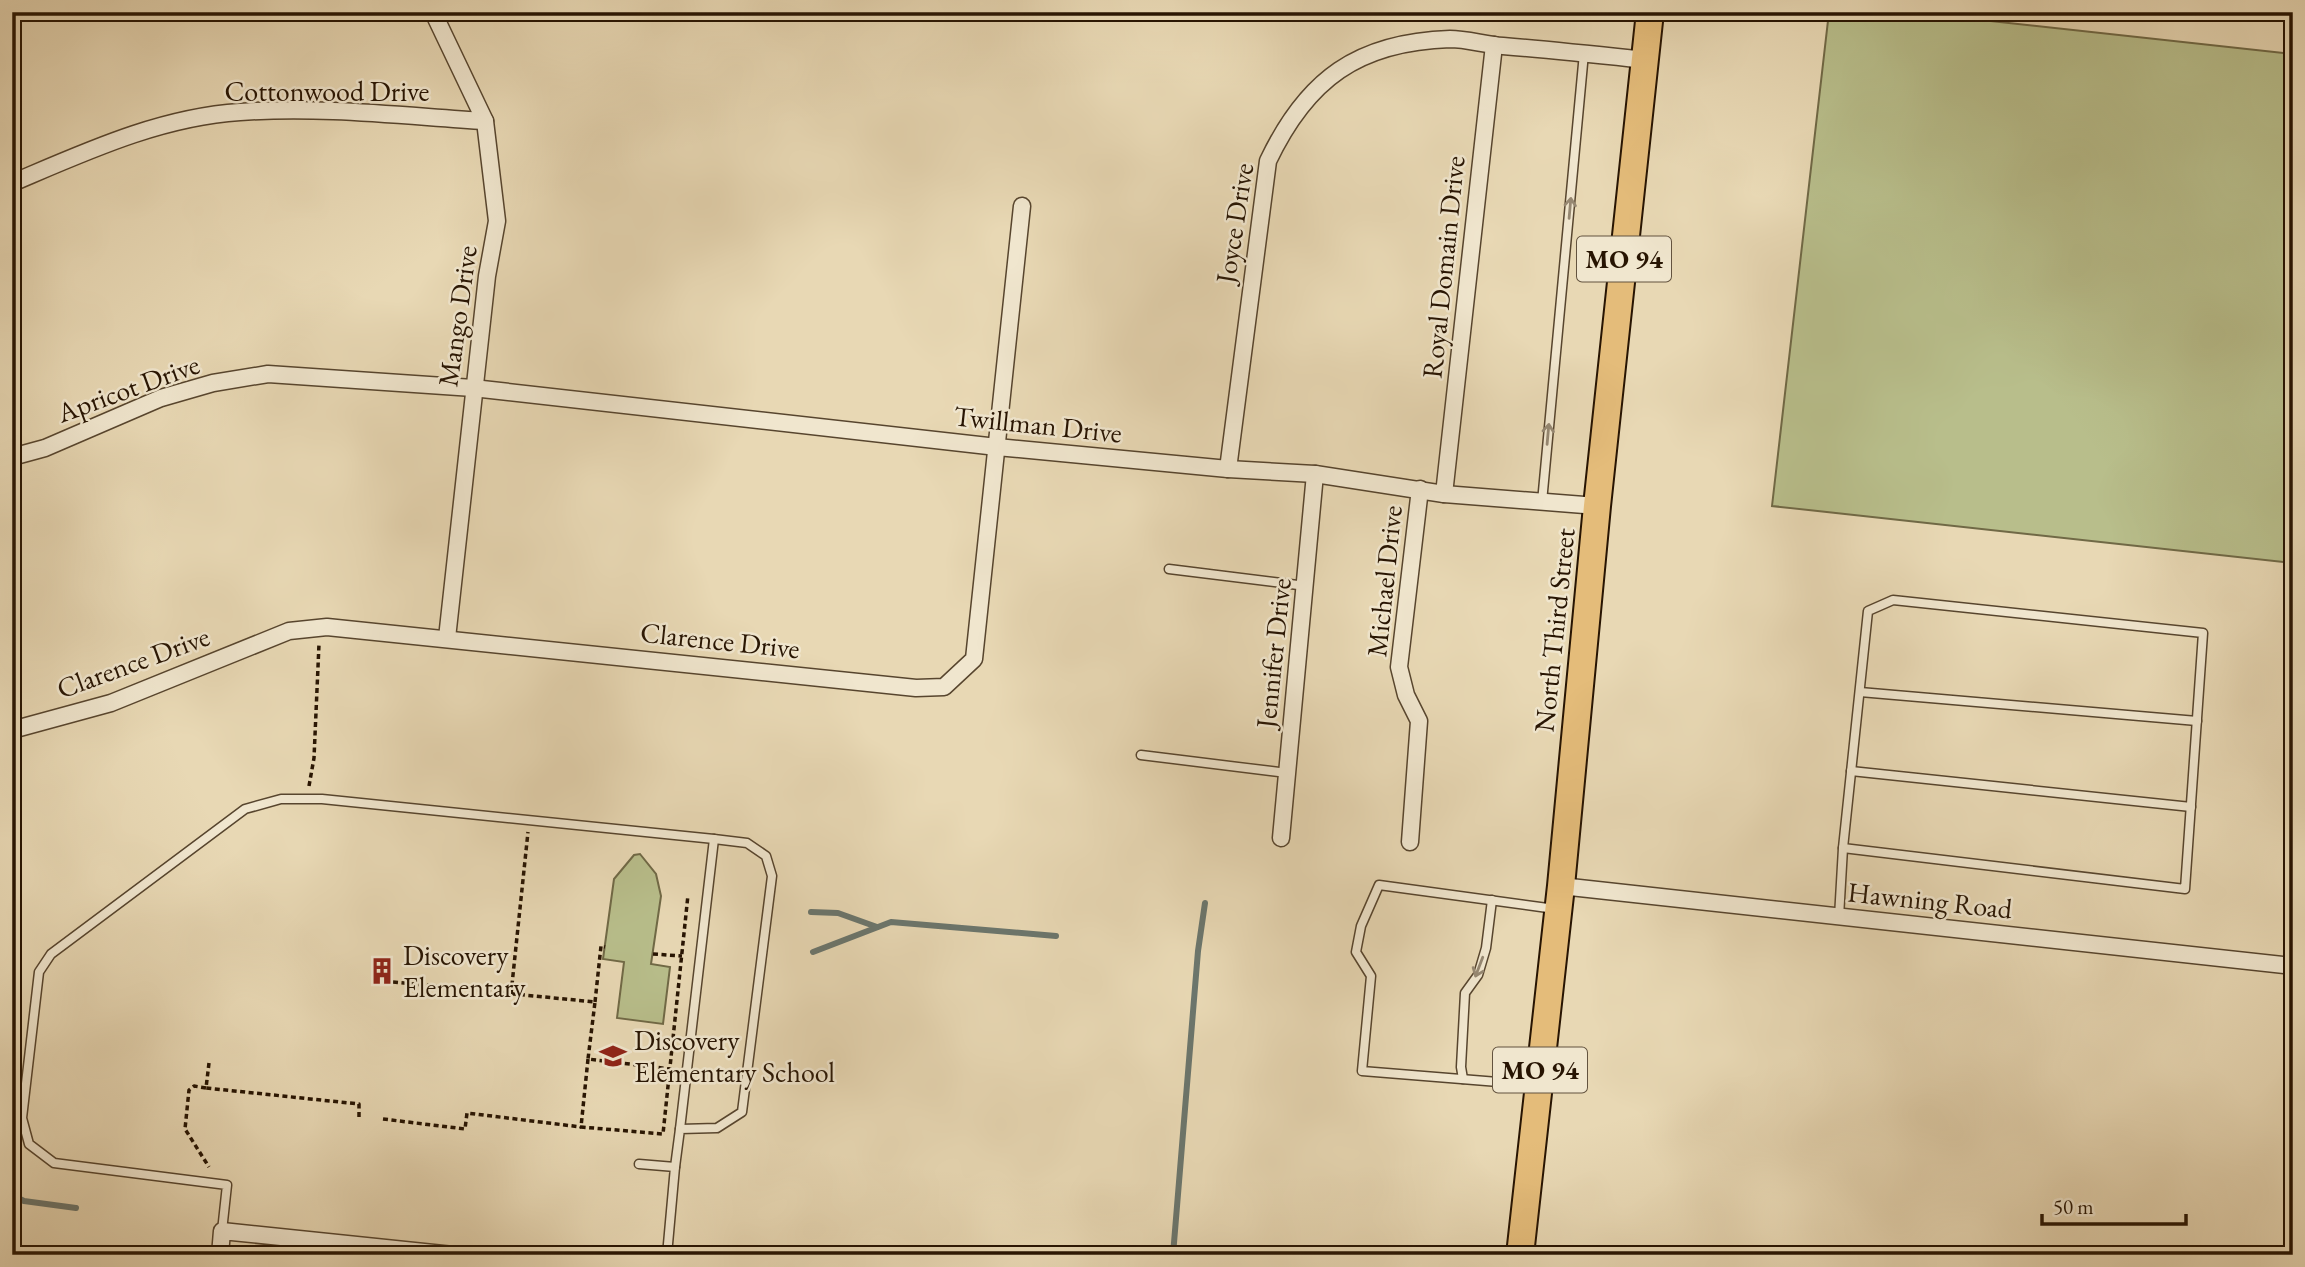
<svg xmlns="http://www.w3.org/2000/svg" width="2305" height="1267" font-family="'EB Garamond',serif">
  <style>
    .green { fill: #b8be8b; stroke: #706946; stroke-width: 2 }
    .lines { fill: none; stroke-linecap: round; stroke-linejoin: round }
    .stream { stroke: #6b766d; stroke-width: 6 }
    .lane-casing { stroke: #57452e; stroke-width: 11 }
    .street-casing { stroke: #57452e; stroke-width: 19 }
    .primary-casing { stroke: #271402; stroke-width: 30 }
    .path { stroke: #271402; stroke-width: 3.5; stroke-dasharray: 5 3.5; stroke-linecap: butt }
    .lane { stroke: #f0e6ce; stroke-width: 8 }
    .street { stroke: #f0e6ce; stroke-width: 16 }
    .primary { stroke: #e4bc7a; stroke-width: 26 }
    .oneway { stroke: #968872 }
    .labels { text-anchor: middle; stroke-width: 5; stroke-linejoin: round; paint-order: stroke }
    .shield { fill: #f0e6ce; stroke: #63533f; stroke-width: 2 }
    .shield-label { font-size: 26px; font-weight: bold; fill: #271402 }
    .street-label { font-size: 28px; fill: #271402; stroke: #f0e6ce }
    .poi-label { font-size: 28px; fill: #271402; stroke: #f0e6ce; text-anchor: start }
  </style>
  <rect width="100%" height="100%" fill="#e8d8b4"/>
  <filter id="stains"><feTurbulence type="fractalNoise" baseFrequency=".00286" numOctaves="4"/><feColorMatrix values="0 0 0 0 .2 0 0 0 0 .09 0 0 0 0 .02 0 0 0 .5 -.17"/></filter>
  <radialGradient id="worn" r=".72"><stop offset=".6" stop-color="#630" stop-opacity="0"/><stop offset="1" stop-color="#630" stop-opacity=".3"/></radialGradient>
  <!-- green -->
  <g class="green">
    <polygon points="1829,12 1908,12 2293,54 2293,563 1772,506"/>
    <polygon points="640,854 656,874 661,896 651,964 670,967 663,1024 617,1018 624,962 603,959 614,879 634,855"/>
  </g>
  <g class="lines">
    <!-- stream -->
    <g class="stream">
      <polyline points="811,912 838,913 877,927"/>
      <polyline points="813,952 891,922 1056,936"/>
      <polyline points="12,1195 24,1201 76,1208"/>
      <polyline points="1173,1255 1198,951 1205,903"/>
    </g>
    <defs>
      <g id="lane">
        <polyline points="1542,502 1584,53"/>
        <polyline points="1169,569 1306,586"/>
        <polygon points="1893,600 2203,633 2185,889 1843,848 1868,611"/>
        <polyline points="1860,692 2197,721"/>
        <polyline points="1141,755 1287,773"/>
        <polyline points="1851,771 2191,807"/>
        <polyline points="1839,917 1843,848"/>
        <polyline points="1463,1079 1461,1067 1465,993 1478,975 1486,948 1492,900"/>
        <polyline points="1536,1085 1362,1071 1371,976 1356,952 1361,926 1379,885 1555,909"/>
        <polyline points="680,1129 714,839"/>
        <polyline points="639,1164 675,1167 667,1255"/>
        <polyline points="222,1231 227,1185 54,1163 29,1144 22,1118 39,972 51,954 245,809 281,799 322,799 714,839 747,843 766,856 772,876 742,1112 717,1128 680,1129 675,1167"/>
      </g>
      <g id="street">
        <polyline points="433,12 485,121 497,221 487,276 447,638"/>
        <path d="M12,183C85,152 160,117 240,112C321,106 404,116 485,121"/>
        <polyline points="12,457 45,448 161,398 213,383 268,374 473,388 997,447 1228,469 1315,474 1444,494 1597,506"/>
        <path d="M1228,469L1268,161C1307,79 1358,42 1450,39C1467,39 1486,45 1503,46C1551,50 1598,55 1646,60"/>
        <polyline points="1444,494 1494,45"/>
        <polyline points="12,730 111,703 289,631 327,627 916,688 944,687 974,659 1022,206"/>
        <polyline points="1281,838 1315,474"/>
        <polyline points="1410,842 1419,721 1406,695 1399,667 1420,489"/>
        <polyline points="1561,886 2293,966"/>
        <polyline points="220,1255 222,1231 453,1255"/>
      </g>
      <polyline id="primary" points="1520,1255 1561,886 1597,506 1650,12"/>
    </defs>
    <!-- lane casing -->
    <use href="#lane" class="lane-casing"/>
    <!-- street casing -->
    <use href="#street" class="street-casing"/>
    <!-- primary casing -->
    <use href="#primary" class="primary-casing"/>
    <!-- path -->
    <g class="path">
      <polyline points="309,786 314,758 319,644"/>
      <polyline points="653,954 682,956"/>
      <polyline points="393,982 595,1002 588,1059 670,1069"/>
      <polyline points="511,994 528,832"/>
      <polyline points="595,1002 601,946 605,947"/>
      <polyline points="588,1059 581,1127 663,1134 688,895"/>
      <polyline points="209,1063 206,1088 359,1104 359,1117"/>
      <polyline points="206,1088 194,1086 189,1090 185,1129 209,1167"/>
      <polyline points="383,1119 465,1129 467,1113 581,1127"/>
    </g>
    <!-- lane -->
    <use href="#lane" class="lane"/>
    <!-- street -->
    <use href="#street" class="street"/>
    <!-- primary -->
    <use href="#primary" class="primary"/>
  </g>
  <!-- one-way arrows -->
  <defs><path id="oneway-shaft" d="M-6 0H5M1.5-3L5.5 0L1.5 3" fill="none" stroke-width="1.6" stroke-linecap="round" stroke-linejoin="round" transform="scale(1.75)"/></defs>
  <g class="oneway">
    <use href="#oneway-shaft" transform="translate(1570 208) rotate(-85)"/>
    <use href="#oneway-shaft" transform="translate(1548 434) rotate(-85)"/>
    <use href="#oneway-shaft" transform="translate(1479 967) rotate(111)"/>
  </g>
  <!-- icons -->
  <defs>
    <symbol id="building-bare" viewBox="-9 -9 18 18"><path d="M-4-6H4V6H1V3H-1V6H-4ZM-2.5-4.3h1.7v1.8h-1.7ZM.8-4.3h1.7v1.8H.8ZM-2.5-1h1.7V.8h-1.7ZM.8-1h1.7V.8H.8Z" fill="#8f2418" stroke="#f0e6ce" stroke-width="2.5" paint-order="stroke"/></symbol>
    <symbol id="school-bare" viewBox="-9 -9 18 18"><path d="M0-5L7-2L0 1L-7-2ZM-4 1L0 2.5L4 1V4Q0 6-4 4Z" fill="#8f2418" stroke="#f0e6ce" stroke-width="2.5" paint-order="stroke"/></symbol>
  </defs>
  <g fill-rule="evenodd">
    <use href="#building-bare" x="363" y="952" width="38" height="38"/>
    <use href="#school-bare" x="594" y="1037" width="38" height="38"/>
  </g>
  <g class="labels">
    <!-- shield labels -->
    <g class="shield">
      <rect x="1577" y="236.5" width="94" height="45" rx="5"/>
      <rect x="1493" y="1047.5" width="94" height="45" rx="5"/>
    </g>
    <g class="shield-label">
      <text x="1624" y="268">MO 94</text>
      <text x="1540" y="1079">MO 94</text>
    </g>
    <!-- street labels -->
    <g class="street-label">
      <text x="327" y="101">Cottonwood Drive</text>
      <text transform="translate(1234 223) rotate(-81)" y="10">Joyce Drive</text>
      <text transform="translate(1443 267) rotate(-84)" y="10">Royal Domain Drive</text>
      <text transform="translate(457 316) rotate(-82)" y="10">Mango Drive</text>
      <text transform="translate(128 388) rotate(-20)" y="10">Apricot Drive</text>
      <text transform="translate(1038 424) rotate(6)" y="10">Twillman Drive</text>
      <text transform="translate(1384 581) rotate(-84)" y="10">Michael Drive</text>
      <text transform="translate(1554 630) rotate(-84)" y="10">North Third Street</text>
      <text transform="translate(720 640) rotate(6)" y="10">Clarence Drive</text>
      <text transform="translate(1273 653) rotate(-84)" y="10">Jennifer Drive</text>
      <text transform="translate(133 662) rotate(-20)" y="10">Clarence Drive</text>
      <text transform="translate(1930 900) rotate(6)" y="10">Hawning Road</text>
    </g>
    <!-- poi labels -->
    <g class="poi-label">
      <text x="403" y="965">Discovery<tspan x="403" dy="32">Elementary</tspan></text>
      <text x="634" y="1050">Discovery<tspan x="634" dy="32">Elementary School</tspan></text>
    </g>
  </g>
  <!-- margin -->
  <rect width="2305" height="1267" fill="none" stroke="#e8d8b4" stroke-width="42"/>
  <rect x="14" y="14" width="2277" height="1239" fill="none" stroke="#271402" stroke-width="3.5"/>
  <rect x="21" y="21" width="2263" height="1225" fill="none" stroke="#271402" stroke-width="2"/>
  <!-- scale -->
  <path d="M2042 1214v10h144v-10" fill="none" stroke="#271402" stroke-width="3.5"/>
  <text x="2053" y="1214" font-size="21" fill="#271402" stroke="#f0e6ce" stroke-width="5" paint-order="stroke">50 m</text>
  <rect width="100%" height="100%" filter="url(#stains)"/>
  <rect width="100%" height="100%" fill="url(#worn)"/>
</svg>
